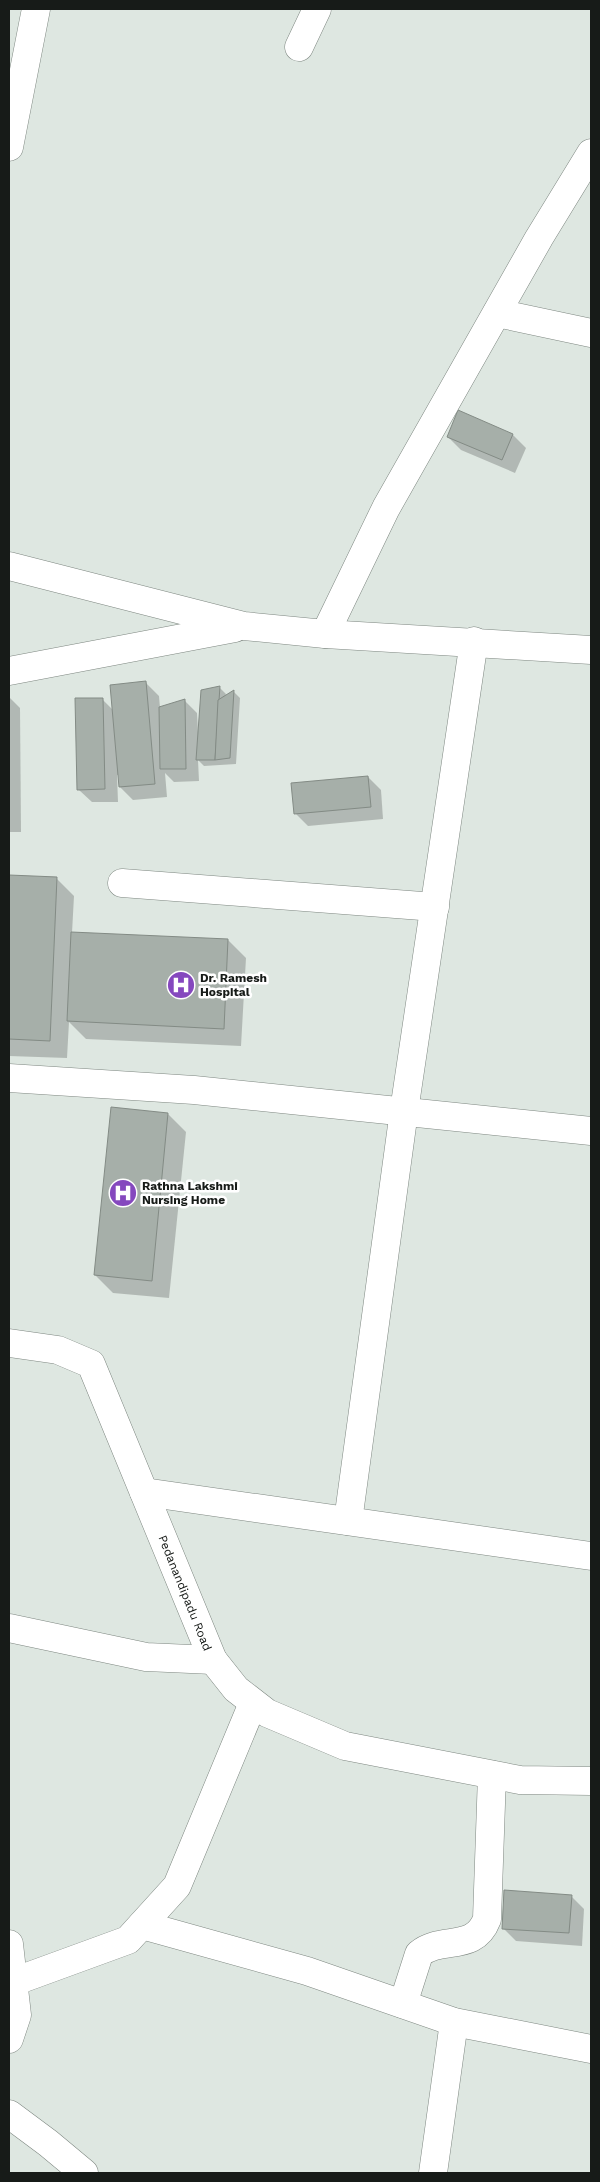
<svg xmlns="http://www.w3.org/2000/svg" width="600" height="2182" font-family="'Work Sans',sans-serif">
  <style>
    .shadow { fill: #0003 }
    .building { fill: #a6afa9; stroke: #838b85 }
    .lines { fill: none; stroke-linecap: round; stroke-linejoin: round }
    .minor-casing { stroke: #7e8781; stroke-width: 29 }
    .tertiary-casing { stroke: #7e8781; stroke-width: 29 }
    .secondary-casing { stroke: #7e8781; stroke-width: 29 }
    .minor { stroke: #fff; stroke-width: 28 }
    .tertiary { stroke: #fff; stroke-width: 28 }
    .secondary { stroke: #fff; stroke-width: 28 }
    .labels { text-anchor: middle; stroke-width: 5; stroke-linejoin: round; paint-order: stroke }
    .poi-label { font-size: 12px; font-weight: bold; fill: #171b18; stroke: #fff; text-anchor: start }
    .street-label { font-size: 12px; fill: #171b18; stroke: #fff }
  </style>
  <rect width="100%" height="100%" fill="#dee7e1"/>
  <!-- shadow -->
  <g class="shadow">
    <polygon points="459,412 513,435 526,448 515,473 461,450 448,437"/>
    <polygon points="146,683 159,696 160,708 184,700 197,713 198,732 199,732 219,687 226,694 225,697 234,692 240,698 236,764 204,766 198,760 199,781 174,782 165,773 167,797 133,800 120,787 119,775 117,775 118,802 92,802 79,790 102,699 113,710"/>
    <polygon points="9,697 20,708 21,832 9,832"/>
    <polygon points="368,777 381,790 383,819 308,826 295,813"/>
    <polygon points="9,877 56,878 74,896 72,933 228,940 246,958 241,1046 86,1039 69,1022 67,1058 9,1056"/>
    <polygon points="168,1114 186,1132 169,1298 113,1293 95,1275"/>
    <polygon points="571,1896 584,1909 582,1946 516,1941 503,1928"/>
  </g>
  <!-- building -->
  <g class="building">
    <polygon points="458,410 513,434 502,460 447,437"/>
    <polygon points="146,681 155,784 119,787 110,685"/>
    <polygon points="220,686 215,760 196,760 201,690"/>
    <polygon points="234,690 230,758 215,760 218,700"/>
    <polygon points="75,698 103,698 105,789 77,790"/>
    <polygon points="185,699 186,769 160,769 159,707"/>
    <polygon points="368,776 371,807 294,814 291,783"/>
    <polygon points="9,875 57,877 50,1041 9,1039"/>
    <polygon points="71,932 228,939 224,1029 67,1021"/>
    <polygon points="111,1107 168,1113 152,1281 94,1275"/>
    <polygon points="504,1890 572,1895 569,1933 502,1929"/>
  </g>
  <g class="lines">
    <defs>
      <g id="minor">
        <polyline points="299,47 317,9"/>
        <polyline points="9,147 36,9"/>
        <polyline points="497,313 591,333"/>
        <polyline points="325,634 386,508 539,238 591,153"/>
        <polyline points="122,883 435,907"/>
        <polyline points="9,1078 194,1090 591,1131"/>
        <polyline points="144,1492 591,1556"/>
        <polyline points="348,1521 404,1111 474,641"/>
        <polyline points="9,1628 146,1657 213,1660"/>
        <polyline points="142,1925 307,1971 454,2022 591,2049"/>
        <polyline points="9,1944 17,2015 9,2039"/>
        <polyline points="13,1982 128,1940 177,1886 253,1703"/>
        <path d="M403,2004L419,1954C442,1935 474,1953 487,1919L492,1775"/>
        <polyline points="433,2173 454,2022"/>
      </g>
      <polyline id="tertiary" points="9,1343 58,1350 91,1364 213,1660 236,1689 267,1713 345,1746 520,1780 591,1781"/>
      <g id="secondary">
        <polyline points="9,566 244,626 325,634 591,650"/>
        <polyline points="9,671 235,628"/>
        <polyline points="9,2114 48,2143 84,2173"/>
      </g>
    </defs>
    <!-- minor casing -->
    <use href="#minor" class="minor-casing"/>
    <!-- tertiary casing -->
    <use href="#tertiary" class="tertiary-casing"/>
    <!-- secondary casing -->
    <use href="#secondary" class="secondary-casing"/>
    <!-- minor -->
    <use href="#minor" class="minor"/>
    <!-- tertiary -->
    <use href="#tertiary" class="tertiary"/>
    <!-- secondary -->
    <use href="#secondary" class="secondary"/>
  </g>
  <!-- icons -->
  <defs>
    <symbol id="hospital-disc" viewBox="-11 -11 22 22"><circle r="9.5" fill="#8548be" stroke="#fff"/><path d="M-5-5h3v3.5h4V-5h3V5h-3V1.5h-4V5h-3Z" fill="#fff"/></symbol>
  </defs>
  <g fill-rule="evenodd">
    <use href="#hospital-disc" x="165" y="969" width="32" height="32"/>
    <use href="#hospital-disc" x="107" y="1177" width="32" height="32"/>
  </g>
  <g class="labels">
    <!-- poi labels -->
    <g class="poi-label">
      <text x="200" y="982">Dr. Ramesh<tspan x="200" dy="14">Hospital</tspan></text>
      <text x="142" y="1190">Rathna Lakshmi<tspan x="142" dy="14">Nursing Home</tspan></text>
    </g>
    <!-- street labels -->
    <g class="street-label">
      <text transform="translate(185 1593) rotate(68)" y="4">Pedanandipadu Road</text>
    </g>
  </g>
  <!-- border -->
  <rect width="600" height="2182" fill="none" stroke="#171b18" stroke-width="20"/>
</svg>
